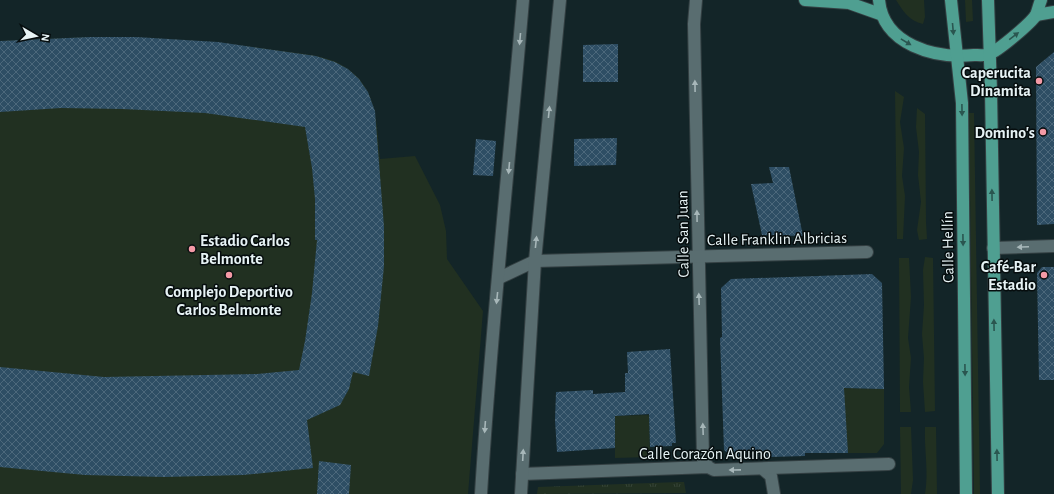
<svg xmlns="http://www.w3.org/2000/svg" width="1054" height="494" font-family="'Alegreya Sans',sans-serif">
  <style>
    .green { fill: #213021 }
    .park { fill: url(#park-tufts) }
    .building { fill: url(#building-cross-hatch) }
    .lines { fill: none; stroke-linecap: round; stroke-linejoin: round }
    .minor-casing { stroke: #344043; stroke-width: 14 }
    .major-casing { stroke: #344043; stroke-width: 14 }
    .minor { stroke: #596d70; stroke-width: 12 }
    .major { stroke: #4f9f91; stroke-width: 12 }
    .oneway { fill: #2a5650 }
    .oneway2 { fill: #a7b7b9 }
    .poi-dot { fill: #f49aa6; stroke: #060d0e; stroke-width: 1.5 }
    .labels { text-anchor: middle; stroke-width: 3; stroke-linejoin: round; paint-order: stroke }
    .poi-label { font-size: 16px; font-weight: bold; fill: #e7f3f5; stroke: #060d0e; text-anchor: end }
    .street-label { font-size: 16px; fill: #e7f3f5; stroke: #060d0e }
  </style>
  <defs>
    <pattern id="park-tufts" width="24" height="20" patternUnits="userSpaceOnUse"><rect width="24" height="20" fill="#213021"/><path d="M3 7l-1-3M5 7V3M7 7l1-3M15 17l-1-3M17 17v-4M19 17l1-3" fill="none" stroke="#364437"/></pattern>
    <pattern id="building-cross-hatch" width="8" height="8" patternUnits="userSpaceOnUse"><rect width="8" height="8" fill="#2e4e64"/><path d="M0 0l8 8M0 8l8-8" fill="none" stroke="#4c687b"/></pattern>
  </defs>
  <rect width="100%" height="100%" fill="#132528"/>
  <!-- green -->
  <g class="green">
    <path d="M896,0H924L925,17L923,24C909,21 903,11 896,0Z"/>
    <polygon points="965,0 972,0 973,21 966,22"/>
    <path d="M90,37C152,37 213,41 274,50C294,53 316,54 334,61C343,65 352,71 359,79C378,100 377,132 380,159L415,156L440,205L446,231L447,259L483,311L468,494H0V41Z"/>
    <polygon points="895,91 904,97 900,122 904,148 902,176 905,196 903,239 897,239"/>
    <polygon points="917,108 925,114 926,222 927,239 919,240 917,230 921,202 918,175 919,152 916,127"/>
    <polygon points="969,113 974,113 980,494 974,494"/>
    <polygon points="925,257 933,258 935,411 925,412 923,382 924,358 922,334 924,305 923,270"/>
    <polygon points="899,258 909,258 911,297 908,338 911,358 909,387 911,412 900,412"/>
    <polygon points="841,388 884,389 884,444 877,453 848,453 845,417"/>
    <polygon points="649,415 650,457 615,458 615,416"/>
    <polygon points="900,427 911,427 913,480 911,494 901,494"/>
    <path d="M925,427H936L937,494H925C929,472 924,450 925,427Z"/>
  </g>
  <!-- park -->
  <polygon class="park" points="680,482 684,482 686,493 537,494 538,487"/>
  <!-- building -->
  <g class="building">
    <polygon points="90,37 136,37 218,42 316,56 335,62 348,69 359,79 368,92 375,111 384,227 384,266 378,326 369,376 353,372 349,389 340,405 307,420 313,468 243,475 164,477 85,475 0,467 0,367 104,377 257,374 299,370 305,341 312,293 317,240 315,240 315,199 312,168 305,127 205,113 122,109 61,108 0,112 0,41"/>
    <polygon points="618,44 618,82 583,82 583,45"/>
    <polygon points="1054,52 1054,224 1037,225 1036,67"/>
    <polygon points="617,138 616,165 574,166 574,139"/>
    <polygon points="476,139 496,141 493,176 473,175"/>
    <polygon points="769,167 789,167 803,236 762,235 751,184 773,183"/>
    <polygon points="1042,267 1054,267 1054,380 1039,380 1037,273"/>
    <polygon points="872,274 882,283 884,389 844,388 848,453 805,453 805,456 733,458 724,450 720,338 722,337 721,288 731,279"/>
    <polygon points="670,349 676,443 672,443 672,446 650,447 649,414 615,416 615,448 557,452 555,420 556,392 593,390 593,394 625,392 625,373 628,373 627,352"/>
    <polygon points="319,461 351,465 349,494 317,494"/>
  </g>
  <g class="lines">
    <defs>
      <g id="minor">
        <polyline points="696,0 694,24 703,459 708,467"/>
        <polyline points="993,248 1054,246"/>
        <polyline points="499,278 535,261 867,252"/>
        <polyline points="764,470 771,476 774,494"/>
        <polyline points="522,474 708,467 714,470 889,464"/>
        <path d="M481,494C491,329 509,165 523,0"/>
        <polyline points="521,494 535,261 560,0"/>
      </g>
      <g id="major">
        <polyline points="805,0 849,3 880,14"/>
        <path d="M879,0C883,45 935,59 974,55C978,55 985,56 989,54C998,51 1031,23 1036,15C1038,10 1039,5 1041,0"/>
        <polyline points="951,0 962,103 966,494"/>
        <polyline points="988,0 991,91 998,494"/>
        <polyline points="1036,15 1054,12"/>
      </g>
    </defs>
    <!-- minor casing -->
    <use href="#minor" class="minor-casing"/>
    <!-- major casing -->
    <use href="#major" class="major-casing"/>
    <!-- minor -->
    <use href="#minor" class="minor"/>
    <!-- major -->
    <use href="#major" class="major"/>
  </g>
  <!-- one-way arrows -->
  <defs><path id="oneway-solid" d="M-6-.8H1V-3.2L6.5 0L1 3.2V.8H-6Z"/></defs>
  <g class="oneway">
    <use href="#oneway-solid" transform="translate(953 29) rotate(85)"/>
    <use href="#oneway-solid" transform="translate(1014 36) rotate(-37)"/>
    <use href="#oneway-solid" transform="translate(906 42) rotate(31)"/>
    <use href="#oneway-solid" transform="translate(962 110) rotate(89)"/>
    <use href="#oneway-solid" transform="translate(992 195) rotate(-91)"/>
    <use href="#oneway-solid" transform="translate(963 240) rotate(89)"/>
    <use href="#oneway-solid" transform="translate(994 325) rotate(-91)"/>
    <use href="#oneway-solid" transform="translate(965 370) rotate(89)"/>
    <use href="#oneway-solid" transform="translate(997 455) rotate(-91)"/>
  </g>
  <g class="oneway2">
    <use href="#oneway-solid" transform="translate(520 39) rotate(95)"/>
    <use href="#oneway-solid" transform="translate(695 86) rotate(-91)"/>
    <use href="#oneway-solid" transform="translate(549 112) rotate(-84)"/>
    <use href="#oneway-solid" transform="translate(509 168) rotate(95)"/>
    <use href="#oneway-solid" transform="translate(697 216) rotate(-91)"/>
    <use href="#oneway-solid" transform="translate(536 242) rotate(-84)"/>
    <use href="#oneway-solid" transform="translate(1023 247) rotate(178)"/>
    <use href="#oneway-solid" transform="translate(497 298) rotate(96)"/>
    <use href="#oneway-solid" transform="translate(699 299) rotate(-92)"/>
    <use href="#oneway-solid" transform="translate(485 427) rotate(94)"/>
    <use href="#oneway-solid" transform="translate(703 429) rotate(-92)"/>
    <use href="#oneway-solid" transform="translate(523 455) rotate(-87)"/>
    <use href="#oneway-solid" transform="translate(735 470) rotate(179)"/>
  </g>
  <!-- markers -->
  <g class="poi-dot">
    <circle cx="1039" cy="81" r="4"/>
    <circle cx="1043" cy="132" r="4"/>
    <circle cx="192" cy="249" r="4"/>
    <circle cx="229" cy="275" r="4"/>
    <circle cx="1044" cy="275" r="4"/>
  </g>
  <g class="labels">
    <!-- poi labels -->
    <g class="poi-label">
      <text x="1031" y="78">Caperucita<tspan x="1031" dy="18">Dinamita</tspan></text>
      <text x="1035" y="138">Domino's</text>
      <text x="200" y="246" text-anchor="start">Estadio Carlos<tspan x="200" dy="18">Belmonte</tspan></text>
      <text x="1036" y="272">Café-Bar<tspan x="1036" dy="18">Estadio</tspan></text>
      <text x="229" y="297" text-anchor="middle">Complejo Deportivo<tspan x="229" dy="18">Carlos Belmonte</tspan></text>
    </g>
    <!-- street labels -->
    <g class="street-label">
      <text transform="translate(682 234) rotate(-91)" y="6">Calle San Juan</text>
      <text transform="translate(777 238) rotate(-1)" y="6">Calle Franklin Albricias</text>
      <text transform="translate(947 247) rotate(-91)" y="6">Calle Hellín</text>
      <text x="705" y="459">Calle Corazón Aquino</text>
    </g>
  </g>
  <!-- north arrow -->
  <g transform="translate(36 36) rotate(99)" stroke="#060d0e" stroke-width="3" paint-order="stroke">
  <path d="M0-3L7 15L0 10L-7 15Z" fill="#e7f3f5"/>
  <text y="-6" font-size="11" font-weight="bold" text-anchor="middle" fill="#e7f3f5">N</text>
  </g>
</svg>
